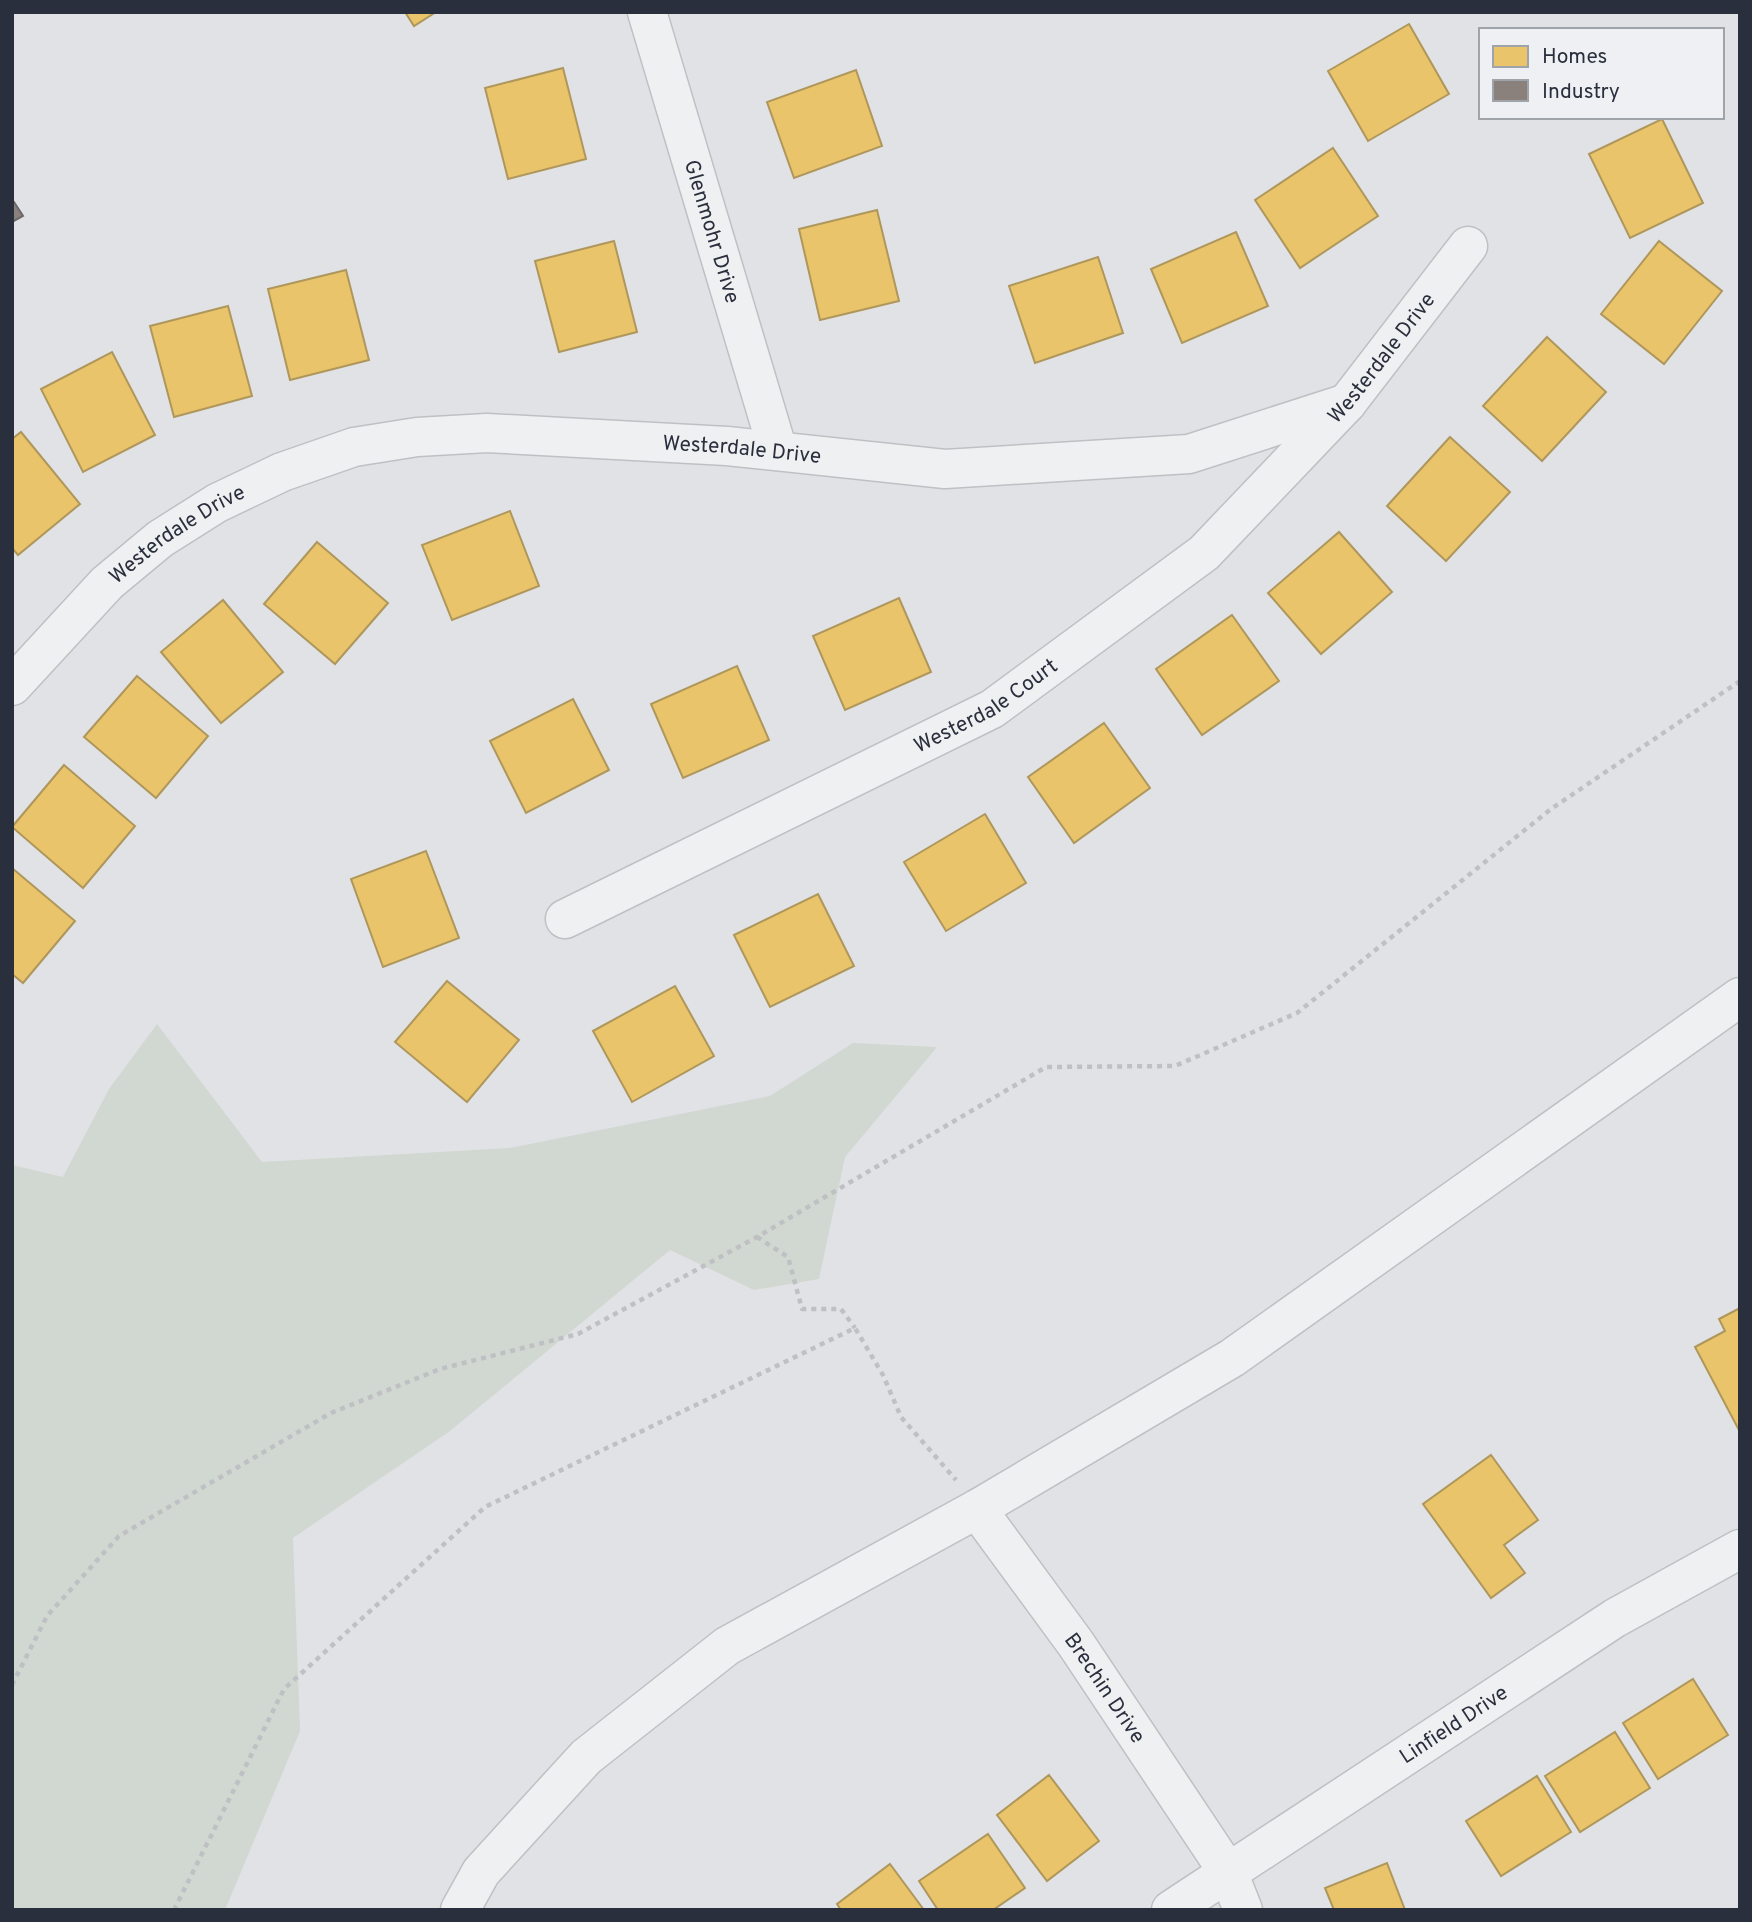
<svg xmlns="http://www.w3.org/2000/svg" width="1752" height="1922" font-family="Overpass,sans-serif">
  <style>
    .green { fill: #d0d8d1 }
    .homes { fill: #e9c46a; stroke: #af975c; stroke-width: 2 }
    .industry { fill: #8a817c; stroke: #6d6869; stroke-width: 2 }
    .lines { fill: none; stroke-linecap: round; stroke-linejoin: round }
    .minor-casing { stroke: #bfc0c3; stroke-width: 41 }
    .path { stroke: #bfc0c4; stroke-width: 4.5; stroke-dasharray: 5 5; stroke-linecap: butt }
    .minor { stroke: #eff0f2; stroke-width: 38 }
    .labels { text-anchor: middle; stroke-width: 7; stroke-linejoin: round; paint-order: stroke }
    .street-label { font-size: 21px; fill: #292f3c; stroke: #eef0f4 }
  </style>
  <rect width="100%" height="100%" fill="#e1e2e5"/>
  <!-- green -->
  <polygon class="green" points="157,1024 262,1162 510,1148 770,1096 853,1043 937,1047 845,1157 819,1279 754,1290 670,1250 450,1431 293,1538 300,1731 225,1910 12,1910 12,1165 63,1177 109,1089"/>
  <!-- homes -->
  <g class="homes">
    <polygon points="405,12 436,12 414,26"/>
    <polygon points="1409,24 1449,94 1368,141 1328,71"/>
    <polygon points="563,68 586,159 508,179 485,88"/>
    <polygon points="856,70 882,146 794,178 767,102"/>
    <polygon points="1662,119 1703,203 1630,238 1589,154"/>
    <polygon points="1333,148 1378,216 1300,268 1255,200"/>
    <polygon points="877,210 899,301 820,320 799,229"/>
    <polygon points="1236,232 1268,306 1182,343 1151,269"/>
    <polygon points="614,241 637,332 559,352 535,261"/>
    <polygon points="1659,241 1722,291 1664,364 1601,314"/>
    <polygon points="1098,257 1123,333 1035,363 1009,286"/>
    <polygon points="346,270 369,360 290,380 268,289"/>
    <polygon points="228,306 252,396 174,417 150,326"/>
    <polygon points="1547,337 1606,392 1542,461 1483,406"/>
    <polygon points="112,352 155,435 83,472 41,389"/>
    <polygon points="21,432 80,504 18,555 12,548 12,439"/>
    <polygon points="1450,437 1510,492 1446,561 1387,506"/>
    <polygon points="510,511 539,586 452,620 422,545"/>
    <polygon points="1339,532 1392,592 1321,654 1268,593"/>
    <polygon points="317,542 388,603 335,664 264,604"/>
    <polygon points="899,598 931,672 845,710 813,636"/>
    <polygon points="223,600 283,672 221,723 161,652"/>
    <polygon points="1232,615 1279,681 1202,735 1156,669"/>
    <polygon points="737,666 769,740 683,778 651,704"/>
    <polygon points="137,676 208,736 156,798 84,737"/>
    <polygon points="573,699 609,770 526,813 490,741"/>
    <polygon points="1104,723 1150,788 1074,843 1028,777"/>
    <polygon points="64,765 135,826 83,888 12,827"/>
    <polygon points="985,814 1026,883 946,931 904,862"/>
    <polygon points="426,851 459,938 383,967 351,879"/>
    <polygon points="12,868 75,921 23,983 12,974"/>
    <polygon points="818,894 854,966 770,1007 734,935"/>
    <polygon points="447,981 519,1040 467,1102 395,1042"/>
    <polygon points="675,986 714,1056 632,1102 593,1031"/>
    <polygon points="1740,1308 1740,1432 1695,1347 1725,1331 1719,1319"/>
    <polygon points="1491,1455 1538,1520 1504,1545 1525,1573 1491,1598 1423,1504"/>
    <polygon points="1693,1679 1728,1735 1658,1779 1623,1723"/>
    <polygon points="1615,1732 1650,1788 1580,1832 1545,1776"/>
    <polygon points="1049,1775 1099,1841 1047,1881 997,1815"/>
    <polygon points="1537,1776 1571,1832 1501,1876 1466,1821"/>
    <polygon points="988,1834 1025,1888 993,1910 938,1910 919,1881"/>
    <polygon points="1387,1863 1405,1910 1334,1910 1325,1888"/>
    <polygon points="890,1864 924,1910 841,1910 837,1904"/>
  </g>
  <!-- industry -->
  <polygon class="industry" points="14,202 23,216 12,222 12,203"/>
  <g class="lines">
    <defs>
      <g id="minor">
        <path id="s1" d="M647,12L778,451"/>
        <path id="s2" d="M12,686L107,583L160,539L217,503L282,472L354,447L417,437L487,433L727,446L945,469L1189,454L1347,403"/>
        <path id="s3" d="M565,919L992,709L1204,553L1347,403L1468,246"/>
        <path id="s4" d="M977,1509L1076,1644L1228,1872L1243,1910"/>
        <polyline points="460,1910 481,1872 586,1757 727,1646 977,1509 1232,1358 1740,997"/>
        <path id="s5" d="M1171,1910L1615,1618L1740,1549"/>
      </g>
    </defs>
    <!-- minor casing -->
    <use href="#minor" class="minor-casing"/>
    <!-- path -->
    <g class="path">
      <polyline points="757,1237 788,1257 802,1309 841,1309 855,1328"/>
      <polyline points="12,1685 47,1616 119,1536 331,1413 440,1369 578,1334 757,1237 1046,1067 1175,1066 1297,1013 1551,809 1740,681"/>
      <polyline points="174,1910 284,1689 485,1507 855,1328 883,1375 901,1417 956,1480"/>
    </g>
    <!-- minor -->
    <use href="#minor" class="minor"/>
  </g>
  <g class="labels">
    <!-- street labels -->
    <g class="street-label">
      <text dy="7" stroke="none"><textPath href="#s1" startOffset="229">Glenmohr Drive</textPath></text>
      <text dy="7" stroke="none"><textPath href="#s3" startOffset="1003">Westerdale Drive</textPath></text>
      <text dy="7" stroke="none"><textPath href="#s2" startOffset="814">Westerdale Drive</textPath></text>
      <text dy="7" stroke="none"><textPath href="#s2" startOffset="226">Westerdale Drive</textPath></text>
      <text dy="7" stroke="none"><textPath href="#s3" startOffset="472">Westerdale Court</textPath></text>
      <text dy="7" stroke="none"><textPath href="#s4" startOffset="220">Brechin Drive</textPath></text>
      <text dy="7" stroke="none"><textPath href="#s5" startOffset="338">Linfield Drive</textPath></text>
    </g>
  </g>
  <!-- border -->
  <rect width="1752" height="1922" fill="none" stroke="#292f3c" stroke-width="28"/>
  <!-- legend -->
  <rect x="1479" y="28" width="245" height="91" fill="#eef0f4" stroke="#9fa3aa" stroke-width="2"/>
  <rect x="1493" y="46" width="35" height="21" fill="#e9c46a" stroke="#9fa3aa" stroke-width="2"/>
  <text x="1542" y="63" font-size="21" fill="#292f3c">Homes</text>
  <rect x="1493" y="80" width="35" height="21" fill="#8a817c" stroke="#9fa3aa" stroke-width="2"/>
  <text x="1542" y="98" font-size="21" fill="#292f3c">Industry</text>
</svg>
